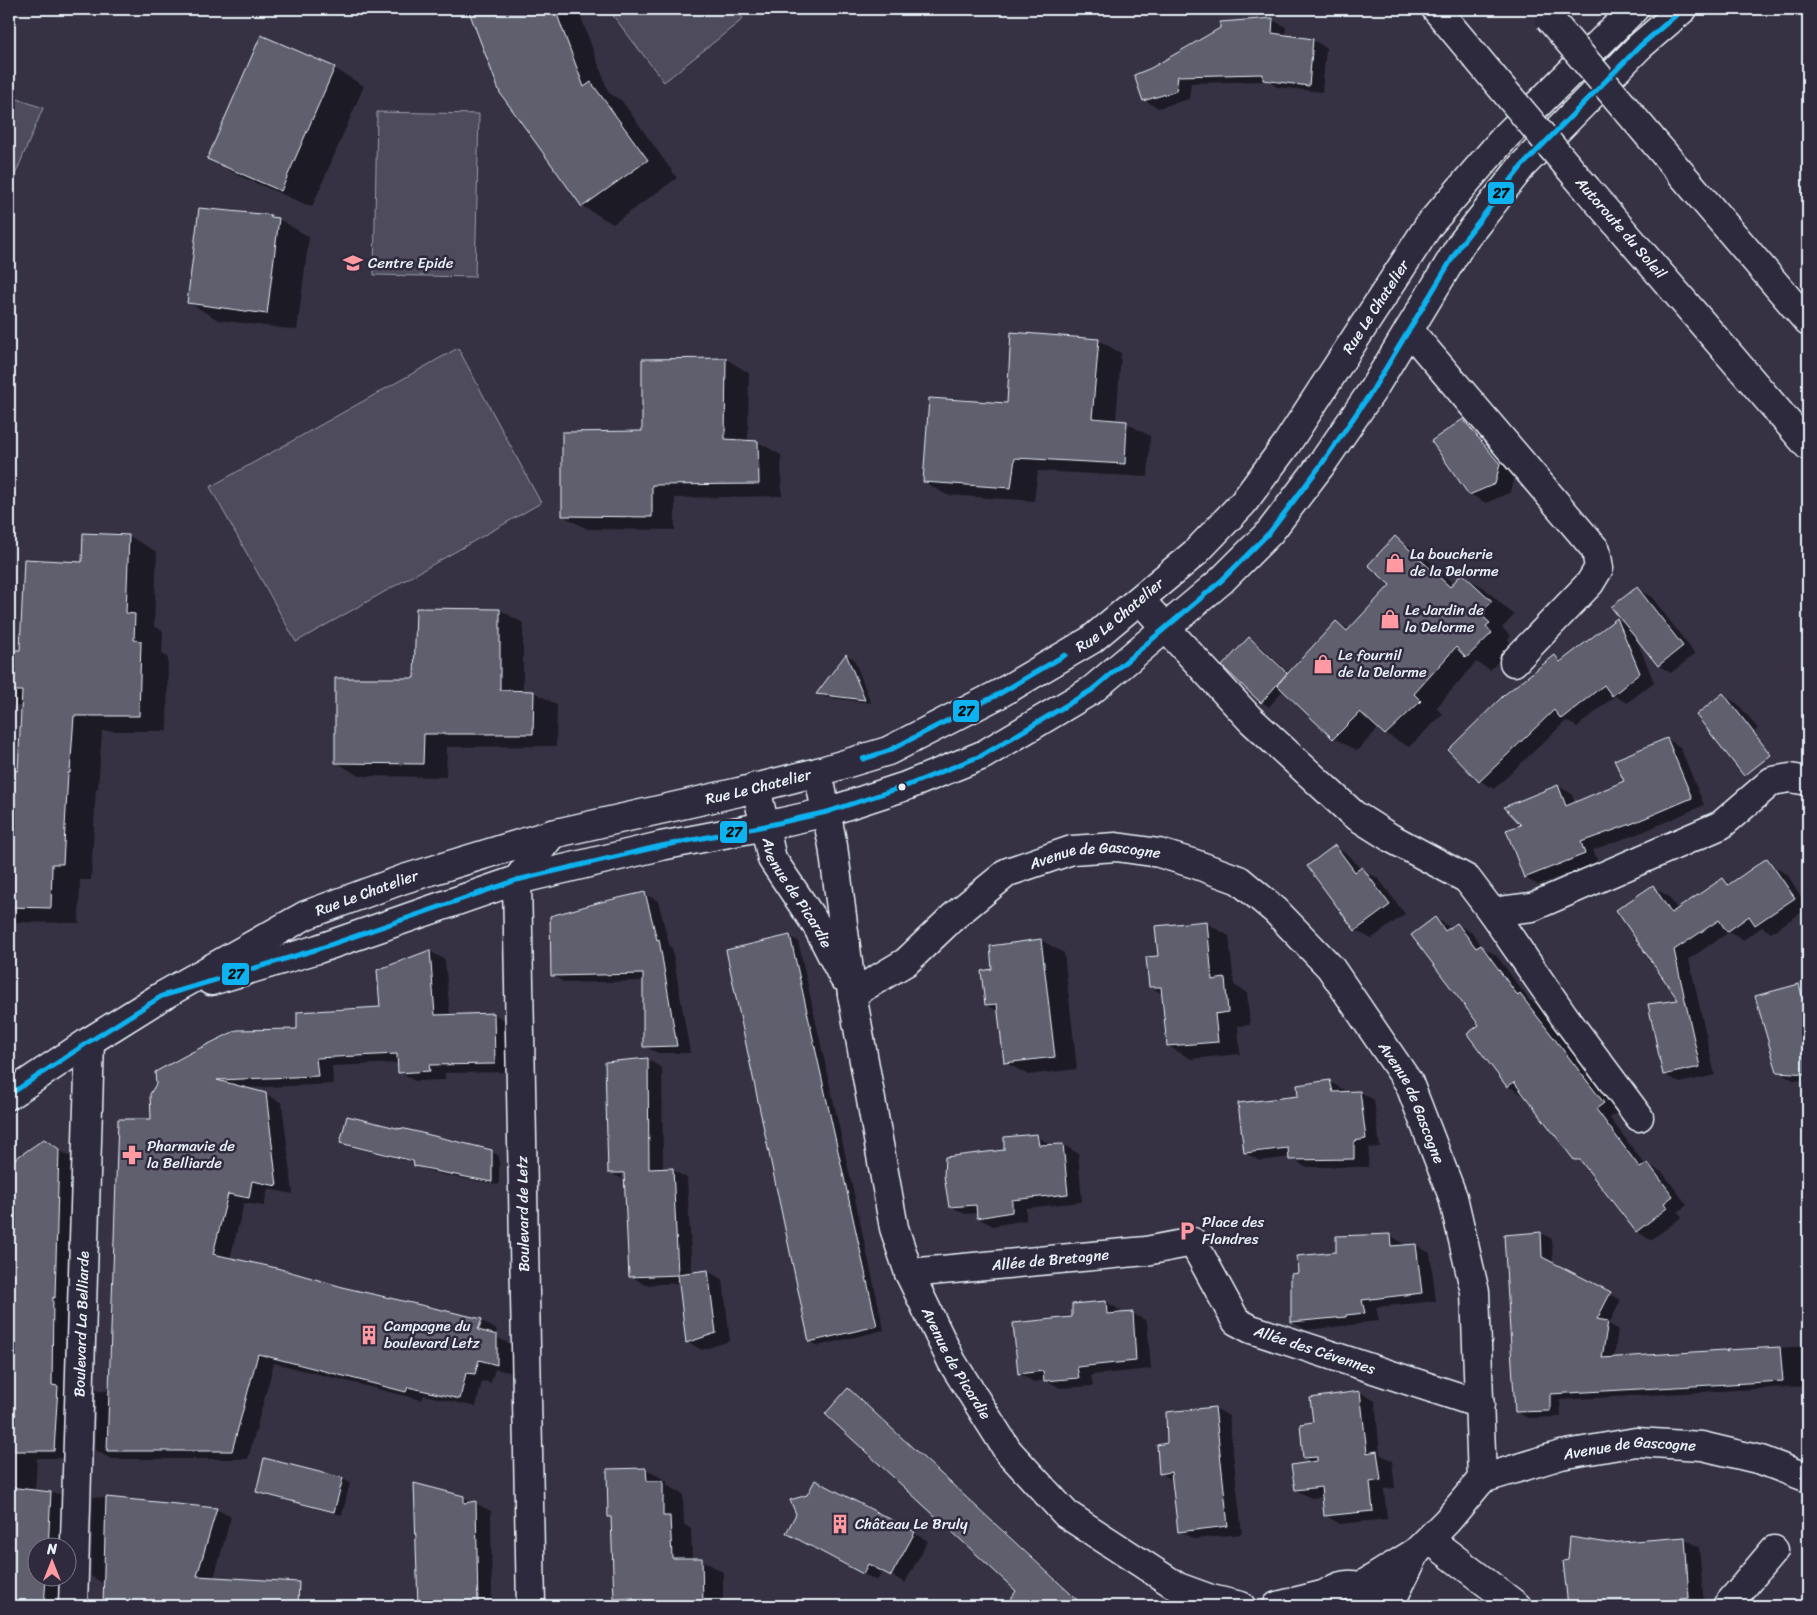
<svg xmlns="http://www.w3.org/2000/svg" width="1817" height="1615" font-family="Sriracha,sans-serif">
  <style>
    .green { fill: #4d4b5c; stroke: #9a9eaa }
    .shadow { fill: #0007; fill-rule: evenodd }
    .building { fill: #605e6e; stroke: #e8f1f8 }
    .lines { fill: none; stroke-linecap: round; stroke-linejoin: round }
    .minor-casing { stroke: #e8f1f8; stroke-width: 31 }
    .secondary-casing { stroke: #e8f1f8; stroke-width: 31 }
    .motorway-casing { stroke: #e8f1f8; stroke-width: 31 }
    .minor { stroke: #2f2a3d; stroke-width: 28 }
    .secondary { stroke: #2f2a3d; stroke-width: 28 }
    .motorway { stroke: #2f2a3d; stroke-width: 28 }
    .motorway-bridge-casing { stroke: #e8f1f8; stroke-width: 31; stroke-linecap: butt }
    .motorway-bridge { stroke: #2f2a3d; stroke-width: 28 }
    .bus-1-casing { stroke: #2f2a3d; stroke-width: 9 }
    .bus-1 { stroke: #0db2f0; stroke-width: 5 }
    .bus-dot { fill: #e8f1f8; stroke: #2f2a3d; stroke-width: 2 }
    .labels { text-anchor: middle; stroke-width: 5; stroke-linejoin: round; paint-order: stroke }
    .street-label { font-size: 15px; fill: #e8f1f8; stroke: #2f2a3d }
    .poi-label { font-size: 15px; fill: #e8f1f8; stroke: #2f2a3d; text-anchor: start }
    .line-badge { stroke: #2f2a3d; stroke-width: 2 }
    .pale-badge-label { font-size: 14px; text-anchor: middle; font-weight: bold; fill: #111 }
  </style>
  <rect width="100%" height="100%" fill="#363244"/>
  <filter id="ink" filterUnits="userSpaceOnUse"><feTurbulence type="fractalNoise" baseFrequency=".02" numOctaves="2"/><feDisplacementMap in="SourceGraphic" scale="10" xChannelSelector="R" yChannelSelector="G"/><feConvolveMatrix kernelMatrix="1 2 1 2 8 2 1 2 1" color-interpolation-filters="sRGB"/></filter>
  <g filter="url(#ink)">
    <!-- green -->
    <g class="green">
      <polygon points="608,9 736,9 743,19 664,82"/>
      <polygon points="9,96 43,108 10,187 9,187"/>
      <polygon points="377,112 479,114 475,277 374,275"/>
      <polygon points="458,348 541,503 296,642 210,487"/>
    </g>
    <!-- shadow -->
    <g class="shadow">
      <polygon points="470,9 578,9 609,93 622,101 677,178 613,224 582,206 501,93"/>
      <polygon points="1273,20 1286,27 1285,36 1313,40 1326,48 1322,92 1277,87 1268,81 1191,83 1189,99 1158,108 1144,100 1135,77"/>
      <polygon points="334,68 364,86 312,207 239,176 209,158"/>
      <polygon points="201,209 270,217 279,219 309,237 297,330 218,320 188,302"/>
      <polygon points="1098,340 1121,353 1116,422 1127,423 1150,436 1148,477 1038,471 1034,501 947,495 924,482 1008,405"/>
      <polygon points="726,359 749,373 748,441 758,442 781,455 782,496 675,498 675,530 587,529 563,516 643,432"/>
      <polygon points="1463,421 1479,430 1515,474 1511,492 1486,503 1470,494"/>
      <polygon points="129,536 157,552 154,626 163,631 162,654 168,658 167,731 102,731 98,789 96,788 91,880 80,880 79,923 9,922 9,805 14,805 20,772 23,706 9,706 9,651 21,652 83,563"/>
      <polygon points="1395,538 1418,551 1454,584 1462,575 1484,588 1514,615 1502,628 1511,636 1508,640 1514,647 1490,670 1476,662 1436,708 1443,714 1409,747 1386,734 1379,728 1357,751 1334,738 1283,690 1269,707 1262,702 1224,666 1249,638 1257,643 1289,673 1336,622 1350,630 1392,585"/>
      <polygon points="1637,589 1651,596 1695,654 1671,673 1658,665 1636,638 1654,682 1627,703 1615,696 1577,727 1566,721 1494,789 1480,781 1555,656 1563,661 1617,619 1627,625"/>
      <polygon points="500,610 523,623 523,692 534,692 557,705 556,746 447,747 446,777 359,776 336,762 415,680"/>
      <polygon points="847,655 854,659 871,703 824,697 817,693"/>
      <polygon points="1723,695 1738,704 1758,729 1733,749"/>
      <polygon points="1667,739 1680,747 1704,805 1645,831 1593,850 1598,862 1538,885 1525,878 1523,825 1558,786 1572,794 1575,803 1625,782"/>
      <polygon points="1335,847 1350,856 1361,870 1378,878 1405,914 1371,939 1356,930"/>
      <polygon points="1771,865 1787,874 1808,908 1771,933 1762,927 1743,940 1729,932 1689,959 1715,1075 1680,1083 1664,1074 1680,1001 1653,887 1668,896 1678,910 1724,880 1731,884"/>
      <polygon points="645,894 658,901 670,947 672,948 690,1053 658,1053 644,1046 644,981 565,983 552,975"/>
      <path d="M1435,918L1451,928L1457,924L1472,933L1483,948L1496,955L1529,1000L1536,1004L1618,1112L1610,1118L1646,1166L1648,1164L1663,1173L1687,1205L1678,1212L1682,1217L1651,1240L1636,1231L1587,1166L1574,1159L1525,1094L1523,1095L1508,1086ZM1520,1079L1512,1085V1082Z"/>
      <polygon points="1206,923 1229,936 1234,985 1247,993 1250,1025 1238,1026 1240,1054 1191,1059 1168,1046 1163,994 1150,987 1160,957"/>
      <polygon points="790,937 798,941 884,1330 818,1346 810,1342"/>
      <polygon points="1041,940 1064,953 1077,1069 1028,1075 1005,1062 1000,1012 986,1005 994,970"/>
      <path d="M430,951L445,960L450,1016L494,1014L510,1023V1072L445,1073V1080L415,1081L399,1072V1063L332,1066L333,1084L246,1088L266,1094L282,1103L293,1194L268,1189L264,1206L244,1203L230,1259L346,1289L481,1321L497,1330L495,1336L513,1346V1373L495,1369L491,1383L482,1381L476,1407L424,1395L422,1400L274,1363L248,1459H111L95,1450L96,1390L107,1391L152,1121L151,1094L298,1030L381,1009ZM479,1324H482L478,1337L475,1336Z"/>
      <polygon points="1799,985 1808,990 1808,1081 1793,1080 1778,1071"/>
      <polygon points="647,1059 662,1068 663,1170 672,1170 687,1178 692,1274 708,1271 723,1280 730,1341 702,1350 687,1342 680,1283 645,1285 631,1276 626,1181 609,1172"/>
      <polygon points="1330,1082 1344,1090 1345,1093 1360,1092 1374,1100 1380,1147 1369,1148 1368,1167 1305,1167 1290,1157 1260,1161 1245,1153 1300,1097"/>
      <polygon points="1037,1136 1052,1146 1063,1145 1078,1153 1082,1202 1026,1208 1026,1220 993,1226 978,1218 978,1213 965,1214 950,1206 1006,1151"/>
      <path d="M44,1141L72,1158L68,1304H66L65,1388L77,1395L75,1458H37L35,1491L60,1494L74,1501L71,1583H59L58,1606H9V1164ZM38,1548H68V1578H38Z"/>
      <polygon points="342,1142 491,1151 499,1156 499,1185 444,1175 423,1169 415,1163 349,1146"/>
      <polygon points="1541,1233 1552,1239 1553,1264 1621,1300 1609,1324 1618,1329 1614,1358 1732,1356 1728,1351 1808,1346 1808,1386 1560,1400 1561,1417 1528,1418 1516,1412"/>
      <polygon points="1390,1235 1404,1244 1404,1246 1416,1245 1430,1253 1436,1301 1376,1307 1379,1321 1361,1323 1360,1324 1306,1330 1292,1322 1300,1274 1337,1253"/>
      <polygon points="1106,1302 1120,1310 1121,1314 1132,1313 1147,1321 1151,1369 1091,1375 1093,1386 1060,1388 1046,1380 1034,1382 1019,1373 1074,1318"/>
      <polygon points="848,1390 855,1394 1085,1606 1034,1606 933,1513"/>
      <polygon points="1360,1392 1375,1401 1380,1454 1392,1461 1395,1488 1384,1489 1387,1519 1340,1524 1325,1515 1323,1497 1311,1498 1296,1490 1313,1463 1304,1458 1315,1423 1312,1399"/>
      <polygon points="1215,1408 1229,1416 1242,1534 1194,1539 1179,1531 1174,1481 1160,1473 1168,1444"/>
      <polygon points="646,1469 667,1481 667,1485 683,1494 684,1524 691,1529 692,1560 702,1560 723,1572 723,1606 629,1606 616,1598 613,1519 609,1517"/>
      <polygon points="343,1479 350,1483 342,1515 264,1495 257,1491"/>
      <polygon points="93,1497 216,1509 231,1517 214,1578 268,1598 419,1605 463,1497 491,1511 492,1606 104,1606 104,1584 91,1576"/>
      <polygon points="914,1533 928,1541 905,1583 883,1570 877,1581 801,1541"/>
      <polygon points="1684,1538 1699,1547 1704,1606 1569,1606 1565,1562"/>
    </g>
    <!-- building -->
    <g class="building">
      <polygon points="468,9 555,9 584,87 591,82 648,160 582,207 500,93"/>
      <polygon points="1273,18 1272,33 1313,39 1309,86 1263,80 1263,74 1178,76 1176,91 1143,101 1134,75 1151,68 1220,28 1220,22"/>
      <polygon points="261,35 335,67 281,191 207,159"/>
      <polygon points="199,208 271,215 270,217 279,218 267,314 187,303"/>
      <polygon points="1011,332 1099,339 1092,418 1127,421 1125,464 1015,458 1011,488 923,482 929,398 1007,403"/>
      <polygon points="726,358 725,439 758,441 759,484 652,485 652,517 562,516 562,432 642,431 642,359"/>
      <polygon points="1463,419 1500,464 1495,484 1469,495 1431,441"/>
      <polygon points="83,533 129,535 126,613 135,614 134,640 141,641 139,716 74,716 70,773 68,773 63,864 52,864 51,908 9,907 9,803 13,803 15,770 18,771 22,691 9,691 9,650 20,650 24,559 82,562"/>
      <polygon points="1395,536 1450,587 1462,573 1492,601 1480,614 1490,623 1486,626 1492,633 1466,658 1456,647 1414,694 1421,701 1385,735 1360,712 1333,739 1277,685 1336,621 1347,631 1390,585 1368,565"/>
      <polygon points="1637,587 1683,646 1658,666 1611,607"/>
      <polygon points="416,608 500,609 500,690 534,691 533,734 424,734 423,764 335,763 335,678 414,678"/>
      <polygon points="1617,618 1640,673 1612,696 1604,685 1561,719 1554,710 1479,782 1448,750 1504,695 1555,655 1560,662"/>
      <polygon points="1249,637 1287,673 1261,703 1222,666"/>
      <polygon points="846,654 865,700 816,694"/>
      <polygon points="1723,693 1771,755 1744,776 1696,715"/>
      <polygon points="1667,738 1692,798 1631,824 1581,842 1585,854 1524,878 1506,830 1521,825 1504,807 1558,785 1566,806 1624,781 1614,760"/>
      <polygon points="1335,845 1355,872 1362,867 1390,905 1355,931 1307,866"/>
      <polygon points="1767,858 1795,898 1755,925 1749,916 1727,932 1719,920 1674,950 1700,1067 1663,1075 1648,1004 1678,1000 1616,910 1653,885 1671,913 1723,878 1728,885"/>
      <polygon points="645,892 657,940 659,939 677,1046 643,1047 643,974 551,976 550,916 601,902"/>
      <polygon points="1435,917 1445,931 1457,923 1476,948 1481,945 1518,996 1520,994 1604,1103 1596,1109 1640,1168 1648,1163 1673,1196 1664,1203 1667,1208 1636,1232 1580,1160 1574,1160 1514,1082 1507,1087 1467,1034 1479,1025 1411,935"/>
      <polygon points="1207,921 1212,980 1225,978 1228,1012 1215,1014 1218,1042 1167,1046 1161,987 1149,987 1146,957 1158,956 1155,926"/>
      <polygon points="790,935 877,1326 809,1342 726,950"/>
      <polygon points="1041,939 1055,1057 1004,1063 997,1004 985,1005 981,971 992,969 990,946"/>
      <polygon points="430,950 435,1015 494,1013 495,1064 429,1065 430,1071 398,1073 397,1054 316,1058 318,1076 217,1080 266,1093 277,1186 252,1181 249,1198 228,1194 213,1254 277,1268 346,1288 482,1319 478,1330 497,1335 497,1365 479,1360 475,1374 466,1373 460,1399 408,1387 406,1392 258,1354 232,1451 107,1451 118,1119 151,1119 150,1094 156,1084 155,1072 192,1052 237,1030 297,1029 297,1012 380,1007 377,970"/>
      <polygon points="1799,984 1808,1019 1808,1074 1777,1072 1755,996"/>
      <polygon points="648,1058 649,1169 673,1168 678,1274 708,1270 716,1333 686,1343 678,1275 629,1277 624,1173 608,1173 605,1062"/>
      <polygon points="1330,1080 1333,1092 1360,1091 1366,1139 1354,1141 1354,1159 1289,1160 1288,1148 1244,1153 1238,1103 1298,1096 1297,1085"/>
      <polygon points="347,1116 401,1129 401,1128 492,1150 492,1182 435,1171 435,1170 414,1166 413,1161 340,1143"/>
      <polygon points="1037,1134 1039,1145 1063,1144 1068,1194 1012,1200 1012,1212 977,1218 976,1205 949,1207 944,1176 945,1157 1004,1150 1004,1137"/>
      <polygon points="44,1139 59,1149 55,1298 53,1297 52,1385 58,1386 54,1451 9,1451 9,1163"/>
      <polygon points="1541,1232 1542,1257 1611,1292 1597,1319 1608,1321 1602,1358 1724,1350 1728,1352 1726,1350 1780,1347 1783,1381 1550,1394 1550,1411 1515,1412 1504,1235"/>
      <polygon points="1390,1234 1391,1246 1416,1244 1422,1293 1362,1300 1365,1313 1346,1315 1346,1317 1291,1322 1291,1274 1298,1273 1297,1256 1336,1252 1336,1236"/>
      <polygon points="1106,1301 1107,1314 1133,1312 1136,1361 1077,1367 1079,1378 1044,1381 1043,1371 1018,1374 1013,1323 1072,1317 1072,1304"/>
      <polygon points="848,1388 1084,1606 1006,1606 1016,1591 825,1414"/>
      <polygon points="1360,1391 1367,1453 1377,1451 1381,1480 1370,1482 1373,1511 1324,1516 1321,1487 1295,1490 1291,1465 1317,1461 1317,1457 1303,1458 1300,1424 1313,1422 1310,1398"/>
      <polygon points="1215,1407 1228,1526 1178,1532 1171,1472 1159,1474 1157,1445 1167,1443 1166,1412"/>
      <polygon points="264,1458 343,1478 334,1512 256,1492"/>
      <polygon points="646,1468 647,1481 663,1481 663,1516 670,1516 672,1558 702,1558 703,1606 633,1606 633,1598 614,1599 611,1517 608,1517 607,1469"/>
      <polygon points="815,1480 915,1532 891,1576 868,1564 863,1574 786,1533 796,1514 790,1500 807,1495"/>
      <polygon points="414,1483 464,1496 464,1503 476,1501 478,1606 418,1606"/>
      <polygon points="9,1487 51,1492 48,1548 38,1548 38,1578 46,1578 44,1606 9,1606"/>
      <polygon points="106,1497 217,1508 197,1576 299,1582 298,1606 103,1606"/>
      <polygon points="1570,1537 1609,1543 1685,1537 1689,1598 1622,1606 1568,1606 1563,1561 1568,1560"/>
    </g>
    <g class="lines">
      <defs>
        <g id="minor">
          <polyline points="1409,330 1596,550 1599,568 1590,583 1514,662"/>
          <polyline points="1140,600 1250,719 1353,814 1391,838 1467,879 1492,912 1532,907 1721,825 1772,781 1790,778 1808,781"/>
          <path id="s1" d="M818,772L833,846L852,994L894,1228L909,1273L952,1362L1008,1451L1066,1514L1178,1587L1211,1599L1241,1606"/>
          <path id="s2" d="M756,787L772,859L817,926L843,977"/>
          <polyline points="1492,912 1564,1016 1639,1117"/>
          <path id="s3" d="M852,994L906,962L953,917L1008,872L1072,850L1116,847L1159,853L1195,864L1239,880L1275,910L1330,967L1409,1083L1453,1197L1475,1292L1482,1479"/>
          <path id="s4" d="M909,1273L1146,1251L1193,1242L1236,1321L1251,1329L1480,1404"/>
          <path id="s5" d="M1482,1479L1561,1455L1636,1442L1702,1446L1761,1460L1808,1478"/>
          <polyline points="1430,1540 1517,1606"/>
          <polyline points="1361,1586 1416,1552 1447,1521 1482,1479"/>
          <path id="s6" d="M73,1606L90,1041"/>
          <polyline points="531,1606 517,880 552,834"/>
          <polyline points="1277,1606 1326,1594"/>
          <path d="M1318,1606C1321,1602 1323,1596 1327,1593C1348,1578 1371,1585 1382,1606"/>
          <polyline points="1389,1606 1416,1552"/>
          <polyline points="1727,1606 1774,1550"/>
        </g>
        <g id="secondary">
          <polyline points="211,981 318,949 517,880 661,846 765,826 827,812 906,786 983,755 1092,690 1221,581 1270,532 1321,465 1372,391 1461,244 1522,166 1640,46 1683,9"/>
          <path id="s7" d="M9,1095L90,1041L162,996L306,915L404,879L552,834L739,792L818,772L888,751L999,694L1091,640L1195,553L1243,503L1286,445L1429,225L1505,137L1634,9"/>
        </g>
        <g id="motorway">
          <polyline points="1436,9 1491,75"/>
          <polyline points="1649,136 1808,322"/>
          <polyline points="1587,189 1808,446"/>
        </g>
      </defs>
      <!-- minor casing -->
      <use href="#minor" class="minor-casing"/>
      <!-- secondary casing -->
      <use href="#secondary" class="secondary-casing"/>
      <!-- motorway casing -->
      <use href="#motorway" class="motorway-casing"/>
      <!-- minor -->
      <use href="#minor" class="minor"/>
      <!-- secondary -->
      <use href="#secondary" class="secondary"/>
      <!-- motorway -->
      <use href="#motorway" class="motorway"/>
      <defs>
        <g id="motorway-bridge">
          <polyline points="1549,18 1649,136"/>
          <polyline points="1491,75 1587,189"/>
        </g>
      </defs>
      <!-- motorway-bridge casing -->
      <use href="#motorway-bridge" class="motorway-bridge-casing"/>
      <!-- motorway-bridge -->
      <use href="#motorway-bridge" class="motorway-bridge"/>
      <defs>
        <g id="bus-1">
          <polyline points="863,759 888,751 999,694 1065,655"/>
          <polyline points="9,1095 90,1041 162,996 318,949 517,880 661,846 765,826 827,812 906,786 983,755 1092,690 1221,581 1270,532 1321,465 1372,391 1461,244 1522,166 1640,46 1683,9"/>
        </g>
      </defs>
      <!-- bus-1 casing -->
      <use href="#bus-1" class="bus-1-casing"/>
      <!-- bus-1 -->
      <use href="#bus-1" class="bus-1"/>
    </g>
  </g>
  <!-- icons -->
  <defs>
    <symbol id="school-bare" viewBox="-9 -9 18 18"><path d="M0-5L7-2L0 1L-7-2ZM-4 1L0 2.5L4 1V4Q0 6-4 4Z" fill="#ff9aa2" stroke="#2f2a3d" stroke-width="2.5" paint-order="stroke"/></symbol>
    <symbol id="shop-bare" viewBox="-9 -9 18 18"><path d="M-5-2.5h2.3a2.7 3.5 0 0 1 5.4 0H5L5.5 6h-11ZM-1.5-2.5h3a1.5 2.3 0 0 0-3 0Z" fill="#ff9aa2" stroke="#2f2a3d" stroke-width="2.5" paint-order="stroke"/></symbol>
    <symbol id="pharmacy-bare" viewBox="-9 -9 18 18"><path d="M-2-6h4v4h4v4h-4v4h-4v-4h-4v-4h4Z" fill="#ff9aa2" stroke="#2f2a3d" stroke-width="2.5" paint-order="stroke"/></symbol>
    <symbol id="parking-bare" viewBox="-9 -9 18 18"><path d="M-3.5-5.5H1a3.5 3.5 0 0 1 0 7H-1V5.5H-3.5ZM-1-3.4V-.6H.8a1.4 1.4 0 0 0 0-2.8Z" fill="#ff9aa2" stroke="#2f2a3d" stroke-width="2.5" paint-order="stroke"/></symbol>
    <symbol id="building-bare" viewBox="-9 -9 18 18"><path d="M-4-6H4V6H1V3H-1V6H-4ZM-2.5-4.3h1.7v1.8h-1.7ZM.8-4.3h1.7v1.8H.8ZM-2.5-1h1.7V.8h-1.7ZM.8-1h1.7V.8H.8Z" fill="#ff9aa2" stroke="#2f2a3d" stroke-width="2.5" paint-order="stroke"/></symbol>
  </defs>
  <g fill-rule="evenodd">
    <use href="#school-bare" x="339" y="249" width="28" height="28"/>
    <use href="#shop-bare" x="1381" y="549" width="28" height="28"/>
    <use href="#shop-bare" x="1376" y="605" width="28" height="28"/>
    <use href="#shop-bare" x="1309" y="650" width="28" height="28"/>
    <use href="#pharmacy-bare" x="118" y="1141" width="28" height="28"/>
    <use href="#parking-bare" x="1173" y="1217" width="28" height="28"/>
    <use href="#building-bare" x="355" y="1321" width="28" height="28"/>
    <use href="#building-bare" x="826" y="1510" width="28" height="28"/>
  </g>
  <!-- markers -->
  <circle class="bus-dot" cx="902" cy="787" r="4.5"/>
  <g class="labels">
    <!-- street labels -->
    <g class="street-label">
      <text transform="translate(1621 228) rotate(49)" y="5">Autoroute du Soleil</text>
      <text dy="5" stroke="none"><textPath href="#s7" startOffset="1626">Rue Le Chatelier</textPath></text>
      <text dy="5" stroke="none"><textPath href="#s7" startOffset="1222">Rue Le Chatelier</textPath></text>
      <text dy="5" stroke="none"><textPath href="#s7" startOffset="818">Rue Le Chatelier</textPath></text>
      <text dy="5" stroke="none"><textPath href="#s3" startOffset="289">Avenue de Gascogne</textPath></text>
      <text dy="5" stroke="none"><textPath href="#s2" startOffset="115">Avenue de Picardie</textPath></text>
      <text dy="5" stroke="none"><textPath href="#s7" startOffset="412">Rue Le Chatelier</textPath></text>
      <text dy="5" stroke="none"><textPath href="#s3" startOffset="724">Avenue de Gascogne</textPath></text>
      <text transform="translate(523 1214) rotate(-91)" y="5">Boulevard de Letz</text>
      <text dy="5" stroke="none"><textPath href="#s4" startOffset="142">Allée de Bretagne</textPath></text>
      <text dy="5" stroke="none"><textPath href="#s6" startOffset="282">Boulevard La Belliarde</textPath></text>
      <text dy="5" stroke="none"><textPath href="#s4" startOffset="460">Allée des Cévennes</textPath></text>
      <text dy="5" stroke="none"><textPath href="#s1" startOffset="612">Avenue de Picardie</textPath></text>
      <text dy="5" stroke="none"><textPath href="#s5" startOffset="152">Avenue de Gascogne</textPath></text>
    </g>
    <!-- poi labels -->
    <g class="poi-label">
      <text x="368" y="268">Centre Epide</text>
      <text x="1410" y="559">La boucherie<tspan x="1410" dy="17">de la Delorme</tspan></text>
      <text x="1405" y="615">Le Jardin de<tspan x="1405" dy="17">la Delorme</tspan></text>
      <text x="1338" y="660">Le fournil<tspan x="1338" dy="17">de la Delorme</tspan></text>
      <text x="147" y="1151">Pharmavie de<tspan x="147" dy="17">la Belliarde</tspan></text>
      <text x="1202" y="1227">Place des<tspan x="1202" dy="17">Flandres</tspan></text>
      <text x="384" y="1331">Campagne du<tspan x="384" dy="17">boulevard Letz</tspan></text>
      <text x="855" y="1529">Château Le Bruly</text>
    </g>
  </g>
  <g class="line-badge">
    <rect x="1487" y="181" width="28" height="24" rx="5" fill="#0db2f0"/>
    <rect x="952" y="699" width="28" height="24" rx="5" fill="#0db2f0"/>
    <rect x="719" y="820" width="29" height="24" rx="5" fill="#0db2f0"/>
    <rect x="221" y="962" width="29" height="24" rx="5" fill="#0db2f0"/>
  </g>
  <g class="pale-badge-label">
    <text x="1501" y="198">27</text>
    <text x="966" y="716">27</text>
    <text x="734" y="837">27</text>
    <text x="236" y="979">27</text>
  </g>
  <!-- margin -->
  <rect width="1817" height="1615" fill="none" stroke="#2f2a3d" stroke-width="30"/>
  <rect x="15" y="15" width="1787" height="1585" fill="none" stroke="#e8f1f8" stroke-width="2" filter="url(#ink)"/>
  <!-- north arrow -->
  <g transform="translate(52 1562)"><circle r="24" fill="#2f2a3d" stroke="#797a88"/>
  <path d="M0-4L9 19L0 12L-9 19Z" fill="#ff9aa2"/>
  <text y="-8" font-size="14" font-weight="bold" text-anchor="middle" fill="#e8f1f8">N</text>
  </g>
</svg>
